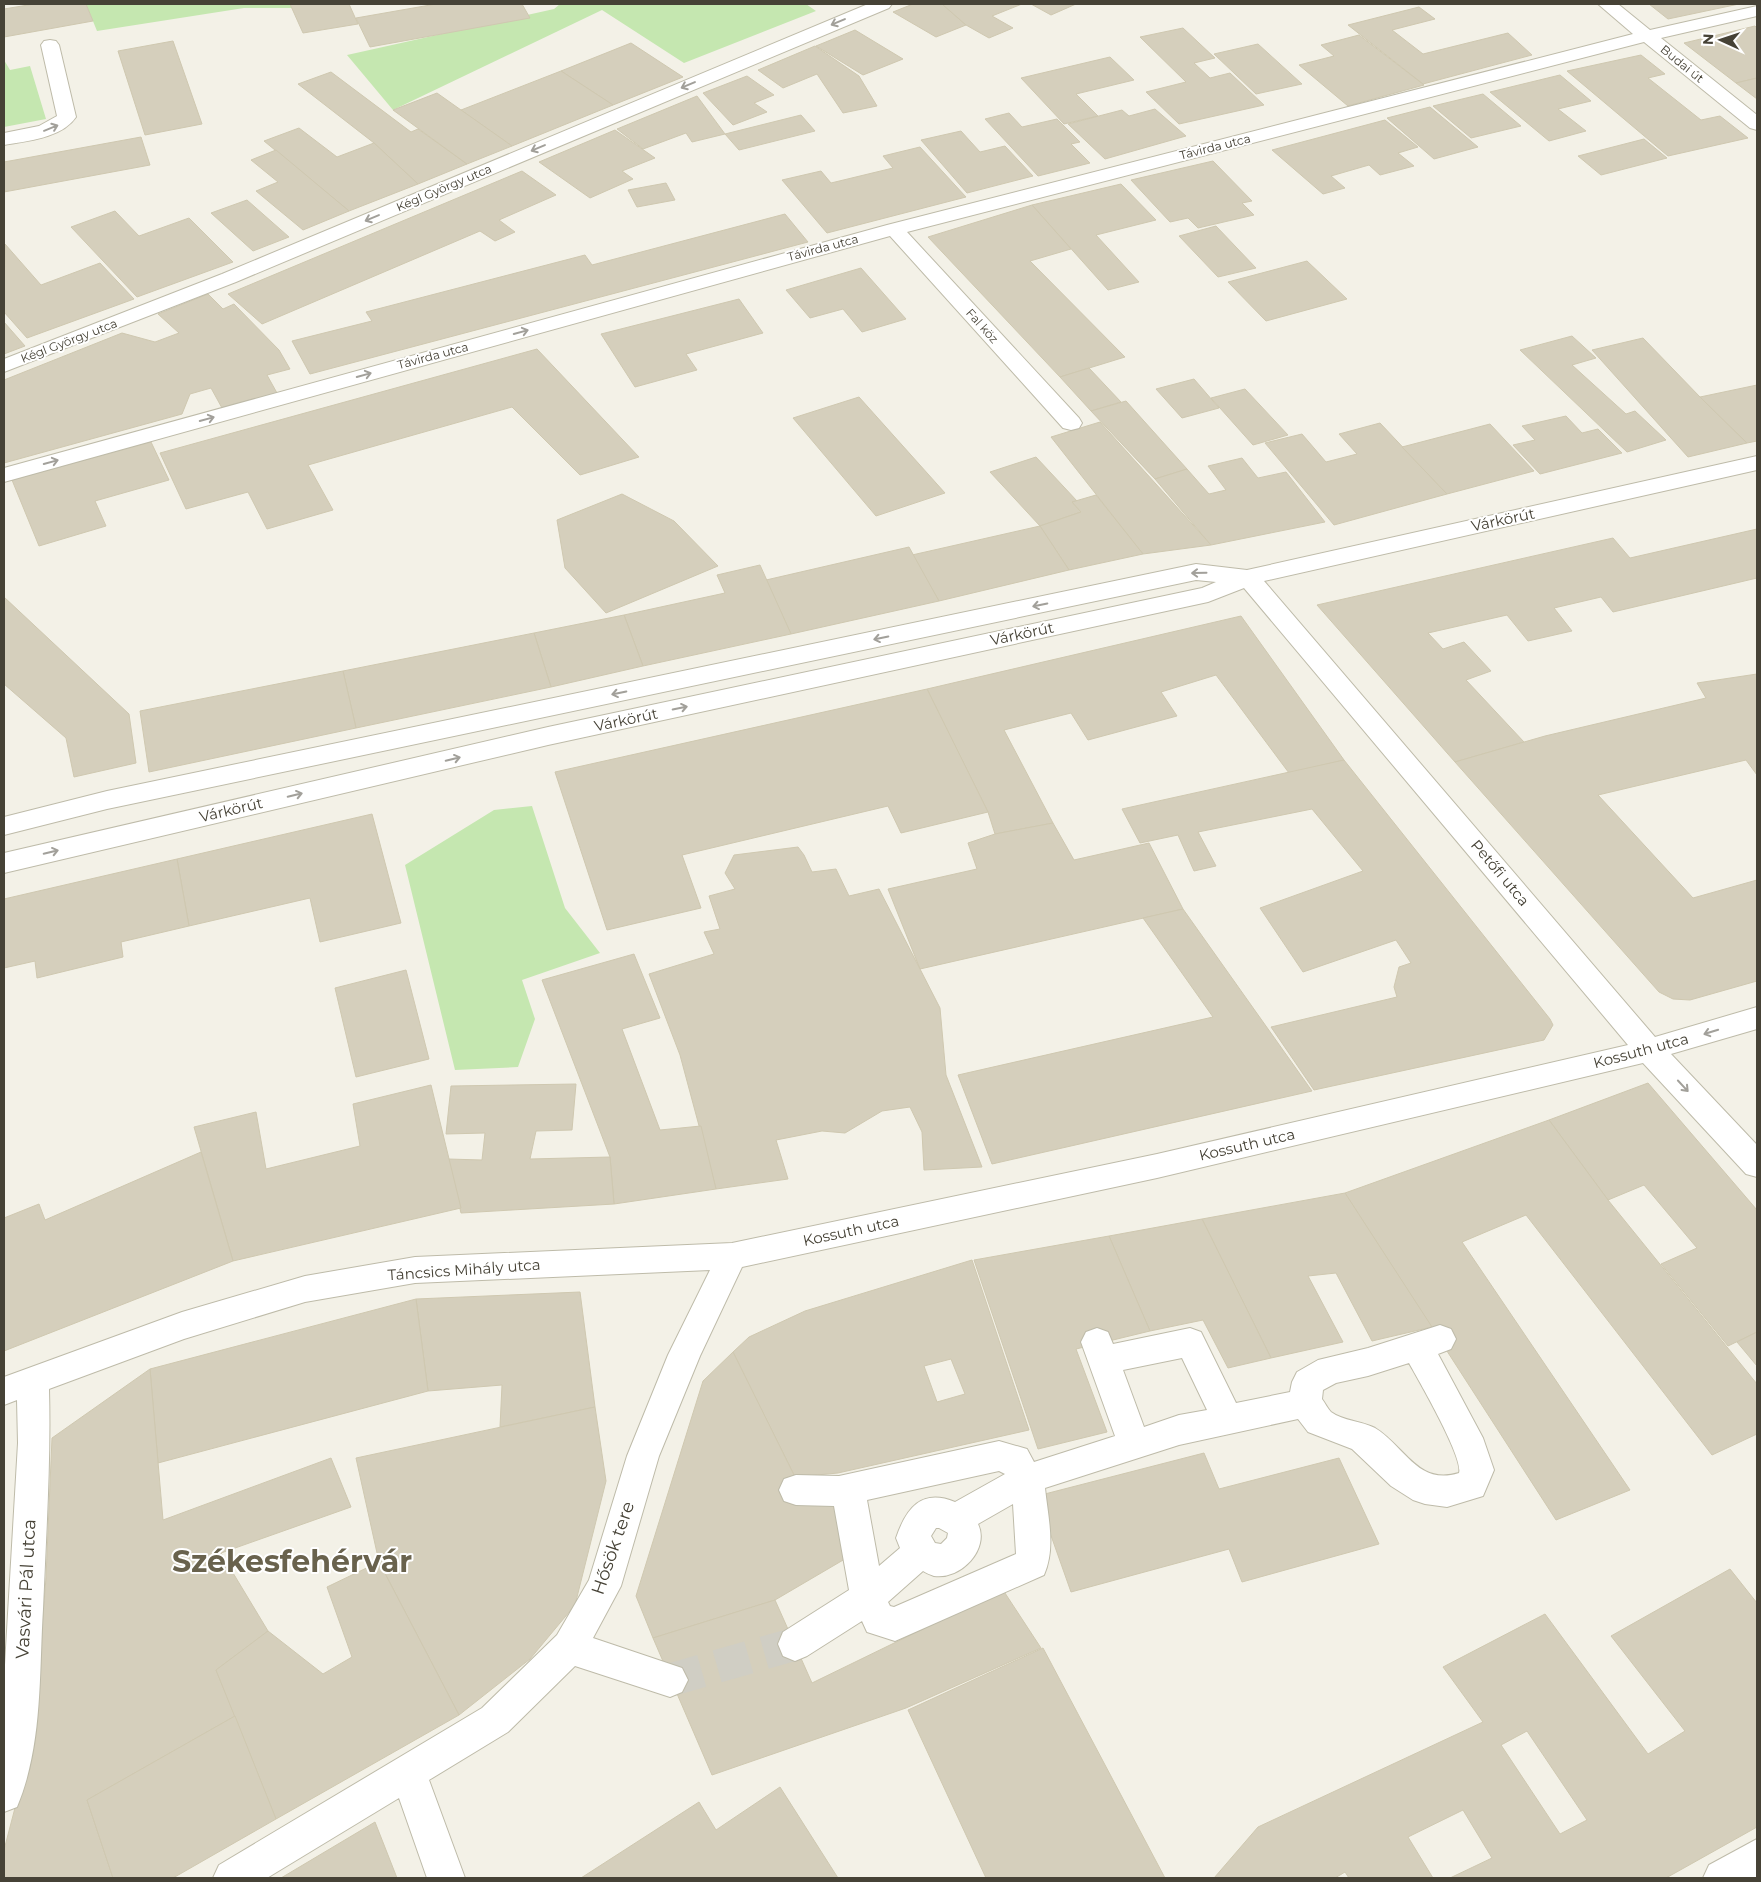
<svg xmlns="http://www.w3.org/2000/svg" width="1761" height="1882" font-family="Montserrat,sans-serif">
  <style>
    .green { fill: #c5e7b0 }
    .building { fill: #d5cfbc; stroke: #cfc8b0; fill-rule: evenodd }
    .lines { fill: none; stroke-linecap: round; stroke-linejoin: round }
    .minor-tunnel { stroke: #d0cec4; stroke-width: 33; stroke-dasharray: 33 16; stroke-linecap: butt }
    .minor-casing { stroke: #bebba9; stroke-width: 2 }
    .minor { fill: #fff; fill-rule: evenodd }
    .oneway { stroke: #a2a09a }
    .labels { text-anchor: middle; stroke-width: 4; stroke-linejoin: round; paint-order: stroke }
    .far-street-label { font-size: 12px; fill: #464236; stroke: #fff }
    .street-label { font-size: 15px; fill: #464236; stroke: #fff }
    .near-street-label { font-size: 18px; fill: #464236; stroke: #fff }
    .near-town-label { font-size: 30px; font-weight: bold; fill: #69624d; stroke: #fff }
  </style>
  <rect width="100%" height="100%" fill="#f3f1e7"/>
  <!-- green -->
  <g class="green">
    <polygon points="86,4 290,4 292,8 244,8 97,31"/>
    <polygon points="560,4 806,4 816,11 684,63 602,10 393,110 347,55 554,9"/>
    <polygon points="4,60 10,70 30,66 46,119 4,127"/>
    <polygon points="532,806 565,908 600,953 522,980 535,1019 518,1067 455,1070 405,865 494,810"/>
  </g>
  <!-- building -->
  <g class="building">
    <polygon points="34,4 86,4 93,21 4,37 4,9"/>
    <polygon points="290,4 349,4 358,24 303,33"/>
    <polygon points="436,4 522,4 530,18 370,47 356,18"/>
    <polygon points="913,4 942,4 966,25 936,37 893,12"/>
    <polygon points="942,4 1022,4 992,16 1013,28 989,38 966,25"/>
    <polygon points="1031,4 1076,4 1051,15"/>
    <polygon points="1649,4 1739,4 1668,19"/>
    <polygon points="1419,7 1435,19 1392,30 1423,54 1508,33 1532,55 1423,84 1348,25"/>
    <polygon points="1755,26 1757,28 1757,78 1736,83 1684,43"/>
    <polygon points="1183,28 1215,58 1194,63 1210,78 1230,73 1264,105 1179,124 1146,92 1186,82 1140,37"/>
    <polygon points="855,30 903,59 863,75 816,46"/>
    <polygon points="1359,35 1424,85 1348,106 1299,65 1334,56 1321,45"/>
    <polygon points="173,41 202,124 145,135 118,51"/>
    <polygon points="631,43 683,77 613,105 561,71"/>
    <polygon points="1258,44 1302,84 1256,94 1214,54"/>
    <polygon points="815,46 859,76 877,106 843,113 817,74 783,88 758,70"/>
    <polygon points="1641,55 1665,74 1648,78 1701,120 1720,116 1748,138 1668,156 1567,71"/>
    <polygon points="1110,57 1134,80 1076,94 1098,116 1064,124 1021,78"/>
    <polygon points="561,71 613,105 512,146 461,110"/>
    <polygon points="331,72 411,132 418,129 467,164 418,184 374,143 298,84"/>
    <polygon points="1560,75 1591,101 1558,109 1586,131 1549,141 1490,92"/>
    <polygon points="747,76 774,95 754,103 767,112 733,125 703,93"/>
    <polygon points="1757,78 1757,99 1736,83"/>
    <polygon points="437,93 461,110 512,146 467,164 393,110"/>
    <polygon points="1483,94 1521,126 1471,138 1433,106"/>
    <polygon points="697,96 725,134 692,142 686,133 643,149 617,129"/>
    <polygon points="1430,107 1478,147 1434,159 1387,118"/>
    <polygon points="1155,109 1186,136 1105,159 1068,124 1122,110 1129,116"/>
    <polygon points="1009,113 1022,127 1057,119 1080,142 1071,144 1090,163 1038,176 985,119"/>
    <polygon points="801,115 815,131 739,150 725,134"/>
    <polygon points="1385,120 1418,147 1398,153 1414,166 1380,175 1369,165 1331,176 1345,188 1323,194 1272,150"/>
    <polygon points="299,128 337,157 374,143 418,184 349,211 264,141"/>
    <polygon points="615,130 655,158 622,171 633,179 590,198 539,162"/>
    <polygon points="961,131 980,152 1005,146 1033,176 967,193 921,140"/>
    <polygon points="141,137 150,165 4,192 4,162"/>
    <polygon points="1644,139 1667,158 1601,175 1578,156"/>
    <polygon points="920,147 966,197 827,233 782,180 821,171 831,183 893,168 883,156"/>
    <polygon points="276,150 349,211 303,230 256,191 278,182 251,160"/>
    <polygon points="1213,161 1252,201 1242,203 1254,215 1198,228 1188,218 1170,222 1131,180"/>
    <polygon points="522,171 556,195 499,220 515,232 495,241 480,231 262,324 228,294"/>
    <polygon points="666,183 675,200 637,207 628,190"/>
    <polygon points="1121,184 1156,220 1096,235 1139,282 1108,290 1032,205"/>
    <polygon points="247,200 289,237 253,251 211,213"/>
    <polygon points="1032,205 1071,249 1030,261 1125,357 1060,377 928,237"/>
    <polygon points="115,211 139,236 189,218 233,262 137,297 71,227"/>
    <polygon points="785,214 808,242 310,374 292,341 372,321 366,312 585,255 592,265"/>
    <polygon points="1216,226 1256,268 1218,277 1179,236"/>
    <polygon points="5,244 41,285 100,263 134,299 27,338 4,312"/>
    <polygon points="1307,261 1347,299 1266,321 1228,282"/>
    <polygon points="861,268 906,319 862,332 843,309 810,318 786,290"/>
    <polygon points="208,294 223,309 234,304 279,350 290,369 267,375 277,393 222,408 211,388 190,394 182,414 4,463 4,380 122,333 155,342 179,333 158,314"/>
    <polygon points="739,299 763,333 686,354 697,370 635,387 601,334"/>
    <polygon points="4,322 25,346 4,354"/>
    <polygon points="1572,336 1596,358 1572,365 1626,414 1635,411 1666,440 1627,452 1520,350"/>
    <polygon points="1643,338 1700,397 1747,443 1688,457 1592,350"/>
    <polygon points="537,349 639,457 580,475 512,407 308,465 333,510 267,529 248,492 186,509 160,453"/>
    <polygon points="1089,368 1121,402 1091,411 1060,377"/>
    <polygon points="1194,379 1219,408 1182,418 1156,389"/>
    <polygon points="1757,385 1757,441 1747,443 1700,397"/>
    <polygon points="1245,389 1288,435 1253,445 1211,398"/>
    <polygon points="859,397 945,493 876,516 793,418"/>
    <polygon points="1126,401 1187,469 1155,479 1091,411"/>
    <polygon points="1566,416 1582,433 1598,429 1622,453 1540,474 1513,445 1535,440 1522,426"/>
    <polygon points="1100,422 1211,545 1143,554 1051,437"/>
    <polygon points="1380,423 1447,494 1334,525 1265,443 1302,434 1326,462 1357,454 1339,434"/>
    <polygon points="1490,424 1534,471 1447,494 1402,447"/>
    <polygon points="151,442 169,480 95,501 106,526 39,546 12,480"/>
    <polygon points="1036,457 1077,501 1072,502 1081,512 1040,526 990,472"/>
    <polygon points="1242,458 1258,478 1286,472 1325,522 1211,545 1155,479 1187,469 1209,494 1226,490 1208,466"/>
    <polygon points="622,494 674,521 718,566 606,613 565,568 557,520"/>
    <polygon points="1096,495 1143,554 1069,570 1040,526 1081,512 1072,502"/>
    <polygon points="1040,526 1069,570 939,601 912,555"/>
    <polygon points="1757,529 1757,578 1613,612 1601,597 1554,608 1572,631 1528,641 1507,615 1428,633 1443,649 1464,642 1491,671 1466,680 1524,742 1455,762 1317,605 1613,538 1630,558"/>
    <polygon points="909,547 939,601 791,634 766,580"/>
    <polygon points="760,565 791,634 643,666 624,615 725,593 717,575"/>
    <polygon points="4,597 129,714 136,763 74,777 66,738 4,684"/>
    <polygon points="624,615 643,666 551,687 534,633"/>
    <polygon points="1241,616 1344,760 1289,773 1216,675 1161,692 1177,716 1088,740 1071,713 1004,730 1053,823 995,834 988,812 927,689"/>
    <polygon points="534,633 551,687 356,728 343,671"/>
    <polygon points="343,671 356,728 149,772 140,711"/>
    <polygon points="1757,674 1757,775 1746,760 1598,795 1693,898 1757,880 1757,981 1690,1000 1673,999 1659,992 1455,762 1545,736 1706,698 1697,683"/>
    <polygon points="927,689 988,812 901,833 888,806 682,855 701,908 607,930 555,772"/>
    <polygon points="1344,760 1550,1019 1553,1025 1544,1040 1314,1090 1271,1027 1397,997 1394,987 1399,967 1411,963 1396,940 1303,972 1260,908 1363,871 1312,809 1198,832 1216,866 1194,871 1178,835 1140,843 1122,809"/>
    <polygon points="372,814 401,923 320,942 310,898 189,926 177,859"/>
    <polygon points="1053,823 1074,860 1149,843 1183,909 920,969 888,889 977,869 968,843 995,834"/>
    <polygon points="798,847 804,855 812,872 836,869 849,896 879,889 940,1008 946,1075 982,1167 924,1170 922,1132 910,1107 882,1111 845,1133 822,1131 776,1140 788,1179 716,1189 680,1055 649,974 714,954 704,932 720,929 709,896 735,889 725,873 734,855"/>
    <polygon points="177,859 189,926 121,942 123,957 37,978 35,961 4,968 4,899"/>
    <polygon points="1183,909 1312,1091 992,1164 958,1075 1213,1017 1143,918"/>
    <polygon points="634,954 660,1018 622,1029 660,1130 701,1126 716,1189 614,1204 610,1157 542,980"/>
    <polygon points="406,970 429,1059 356,1077 335,988"/>
    <polygon points="1648,1083 1757,1210 1757,1332 1728,1346 1661,1264 1697,1248 1644,1185 1608,1200 1549,1120"/>
    <polygon points="576,1084 572,1130 536,1131 530,1159 610,1157 614,1204 461,1213 448,1159 482,1160 485,1133 446,1134 451,1086"/>
    <polygon points="431,1085 461,1208 233,1261 194,1127 256,1112 266,1169 360,1146 353,1104"/>
    <polygon points="1549,1120 1608,1200 1757,1384 1757,1434 1712,1455 1526,1215 1462,1242 1630,1490 1556,1520 1345,1193"/>
    <polygon points="201,1152 233,1261 4,1351 4,1218 39,1204 45,1220"/>
    <polygon points="1345,1193 1432,1327 1372,1341 1336,1273 1308,1276 1343,1342 1271,1358 1202,1219"/>
    <polygon points="1202,1219 1271,1358 1228,1368 1203,1320 1150,1331 1109,1236"/>
    <polygon points="1109,1236 1150,1331 1076,1349 1107,1432 1038,1449 974,1260"/>
    <path d="M972,1260L1029,1430L838,1473L795,1477L733,1352L749,1337L805,1311ZM951,1359L965,1394L937,1402L924,1366Z"/>
    <polygon points="580,1292 595,1407 500,1427 502,1385 428,1391 416,1299"/>
    <polygon points="416,1299 428,1391 158,1463 150,1369"/>
    <polygon points="1757,1332 1757,1366 1737,1342"/>
    <polygon points="733,1352 795,1477 837,1506 850,1556 775,1600 653,1638 636,1596 703,1381"/>
    <polygon points="150,1369 163,1520 331,1458 351,1507 221,1553 268,1631 216,1670 235,1716 87,1800 113,1878 4,1878 4,1850 33,1739 46,1578 52,1438"/>
    <polygon points="595,1407 606,1481 575,1605 530,1659 459,1715 379,1562 356,1458"/>
    <polygon points="1204,1453 1219,1489 1339,1458 1379,1544 1242,1582 1229,1549 1071,1592 1037,1496"/>
    <polygon points="379,1562 459,1715 276,1819 216,1670 268,1631 323,1674 352,1657 327,1587"/>
    <path d="M1730,1569L1757,1603V1827L1666,1878H1450L1492,1858L1463,1810L1408,1837L1433,1878H1349L1345,1872L1335,1878H1214L1258,1827L1483,1722L1443,1667L1545,1614L1648,1754L1685,1731L1611,1636ZM1527,1731L1587,1820L1560,1834L1501,1745Z"/>
    <polygon points="1003,1590 1041,1648 906,1708 712,1775 653,1638 775,1600 812,1683"/>
    <polygon points="1043,1648 1165,1878 986,1878 908,1710"/>
    <polygon points="235,1716 276,1819 173,1878 113,1878 87,1800"/>
    <polygon points="780,1787 838,1878 581,1878 699,1802 716,1830"/>
    <polygon points="375,1822 397,1878 281,1878"/>
  </g>
  <g class="lines">
    <!-- minor-tunnel -->
    <polyline class="minor-tunnel" points="670,1680 795,1644"/>
    <defs>
      <g id="minor">
        <polygon points="868,4 892,4 889,8 236,282 4,372 4,359 222,274"/>
        <polygon points="1598,4 1618,4 1650,30 1757,6 1757,16 1661,38 1757,115 1757,130 1750,128 1644,42 907,232 1079,418 1082,423 1079,428 1071,430 1063,428 890,236 4,482 4,468 887,225 1633,34"/>
        <path d="M50,40L56,41L59,45L76,117C62,138 27,141 4,145V133L39,126L57,116L41,45L44,41Z"/>
        <path d="M1757,456V470L1264,581L1655,1037L1757,1007V1029L1671,1054L1757,1145V1177L1746,1174L1643,1063L1157,1178L742,1267L700,1356L659,1456L621,1586L593,1638L682,1668L688,1680L682,1692L670,1697L575,1666L508,1732L429,1780L465,1878H427L399,1798L267,1878H213L219,1865L482,1708L557,1635L589,1580L627,1456L668,1355L710,1270L415,1283L305,1302L184,1339L49,1389C51,1462 46,1535 43,1609C39,1674 43,1745 17,1807L4,1812V1682L18,1443L17,1400L4,1405V1377L182,1312L305,1276L415,1257L732,1243L1157,1154L1628,1045L1244,588L1208,602L548,745L4,873V853L548,727L1202,588L1216,582L1196,580L107,809L4,835V817L107,791L1196,564L1247,570Z"/>
        <path d="M1440,1325L1451,1329L1456,1339L1451,1349L1438,1354L1483,1438L1494,1470L1483,1496L1447,1507L1425,1504L1413,1500L1391,1486L1352,1449L1308,1432L1298,1419L1179,1445L1045,1488C1048,1517 1056,1548 1044,1575L895,1641L867,1632L862,1621L807,1656L795,1661L783,1656L778,1644L783,1632L849,1590L834,1506L796,1505L784,1501L779,1490L784,1479L796,1475L839,1476L999,1441L1027,1449L1034,1462L1115,1436L1081,1342L1086,1332L1097,1328L1108,1332L1113,1344L1190,1328L1201,1332L1236,1403L1290,1392L1292,1382L1297,1372L1318,1360L1368,1348ZM1182,1358L1207,1410L1179,1415L1144,1427L1123,1370ZM1409,1363C1419,1381 1464,1458 1459,1473C1417,1486 1405,1446 1375,1428C1362,1421 1343,1421 1331,1412C1328,1409 1325,1403 1322,1399L1323,1390L1336,1383L1368,1376ZM999,1471L1005,1474L955,1502C921,1488 906,1509 896,1538L900,1548L879,1566L867,1500ZM1013,1504L1016,1554L894,1607L890,1606L888,1602L923,1571C926,1573 931,1575 934,1576C961,1580 990,1549 978,1524ZM936,1528H939L948,1533L947,1538L941,1544L935,1543L931,1536Z"/>
        <polygon points="1757,1839 1757,1878 1703,1878 1709,1865"/>
      </g>
    </defs>
    <!-- minor casing -->
    <use href="#minor" class="minor-casing"/>
    <!-- minor -->
    <use href="#minor" class="minor"/>
  </g>
  <!-- one-way arrows -->
  <defs><path id="oneway-shaft" d="M-6 0H5M1.5-3L5.5 0L1.5 3" fill="none" stroke-width="1.6" stroke-linecap="round" stroke-linejoin="round" transform="scale(1.25)"/></defs>
  <g class="oneway">
    <use href="#oneway-shaft" transform="translate(838 22) rotate(157)"/>
    <use href="#oneway-shaft" transform="translate(688 85) rotate(157)"/>
    <use href="#oneway-shaft" transform="translate(51 128) rotate(-22)"/>
    <use href="#oneway-shaft" transform="translate(538 148) rotate(157)"/>
    <use href="#oneway-shaft" transform="translate(372 218) rotate(157)"/>
    <use href="#oneway-shaft" transform="translate(521 332) rotate(-15)"/>
    <use href="#oneway-shaft" transform="translate(364 375) rotate(-15)"/>
    <use href="#oneway-shaft" transform="translate(207 419) rotate(-15)"/>
    <use href="#oneway-shaft" transform="translate(51 462) rotate(-15)"/>
    <use href="#oneway-shaft" transform="translate(1199 573) rotate(179)"/>
    <use href="#oneway-shaft" transform="translate(1040 605) rotate(168)"/>
    <use href="#oneway-shaft" transform="translate(881 638) rotate(168)"/>
    <use href="#oneway-shaft" transform="translate(619 693) rotate(168)"/>
    <use href="#oneway-shaft" transform="translate(680 708) rotate(-12)"/>
    <use href="#oneway-shaft" transform="translate(453 759) rotate(-13)"/>
    <use href="#oneway-shaft" transform="translate(295 795) rotate(-13)"/>
    <use href="#oneway-shaft" transform="translate(51 852) rotate(-13)"/>
    <use href="#oneway-shaft" transform="translate(1711 1032) rotate(163)"/>
    <use href="#oneway-shaft" transform="translate(1683 1086) rotate(47)"/>
  </g>
  <g class="labels">
    <!-- far-street labels -->
    <g class="far-street-label">
      <text transform="translate(1682 64) rotate(39)" y="4">Budai út</text>
      <text transform="translate(1215 147) rotate(-14)" y="4">Távirda utca</text>
      <text transform="translate(444 188) rotate(-23)" y="4">Kégl György utca</text>
      <text transform="translate(823 248) rotate(-15)" y="4">Távirda utca</text>
      <text transform="translate(982 326) rotate(48)" y="4">Fal köz</text>
      <text transform="translate(69 341) rotate(-21)" y="4">Kégl György utca</text>
      <text transform="translate(433 356) rotate(-15)" y="4">Távirda utca</text>
    </g>
    <!-- street labels -->
    <g class="street-label">
      <text transform="translate(1503 520) rotate(-12)" y="5">Várkörút</text>
      <text transform="translate(1022 634) rotate(-12)" y="5">Várkörút</text>
      <text transform="translate(626 720) rotate(-12)" y="5">Várkörút</text>
      <text transform="translate(231 810) rotate(-13)" y="5">Várkörút</text>
      <text transform="translate(1500 873) rotate(50)" y="5">Petőfi utca</text>
      <text transform="translate(1641 1051) rotate(-15)" y="5">Kossuth utca</text>
      <text transform="translate(1247 1145) rotate(-13)" y="5">Kossuth utca</text>
      <text transform="translate(851 1231) rotate(-12)" y="5">Kossuth utca</text>
      <text transform="translate(464 1270) rotate(-4)" y="5">Táncsics Mihály utca</text>
    </g>
    <!-- near-street labels -->
    <g class="near-street-label">
      <text transform="translate(613 1548) rotate(-71)" y="6">Hősök tere</text>
      <text transform="translate(26 1589) rotate(-87)" y="6">Vasvári Pál utca</text>
    </g>
    <!-- near-town labels -->
    <g class="near-town-label">
      <text x="292" y="1572">Székesfehérvár</text>
    </g>
  </g>
  <!-- border -->
  <rect width="1761" height="1882" fill="none" stroke="#464236" stroke-width="10"/>
  <!-- north arrow -->
  <g transform="translate(1721 40) rotate(273)" stroke="#ffffff" stroke-width="4" paint-order="stroke">
  <path d="M0-4L9 19L0 12L-9 19Z" fill="#464236"/>
  <text y="-8" font-size="14" font-weight="bold" text-anchor="middle" fill="#464236">N</text>
  </g>
</svg>
